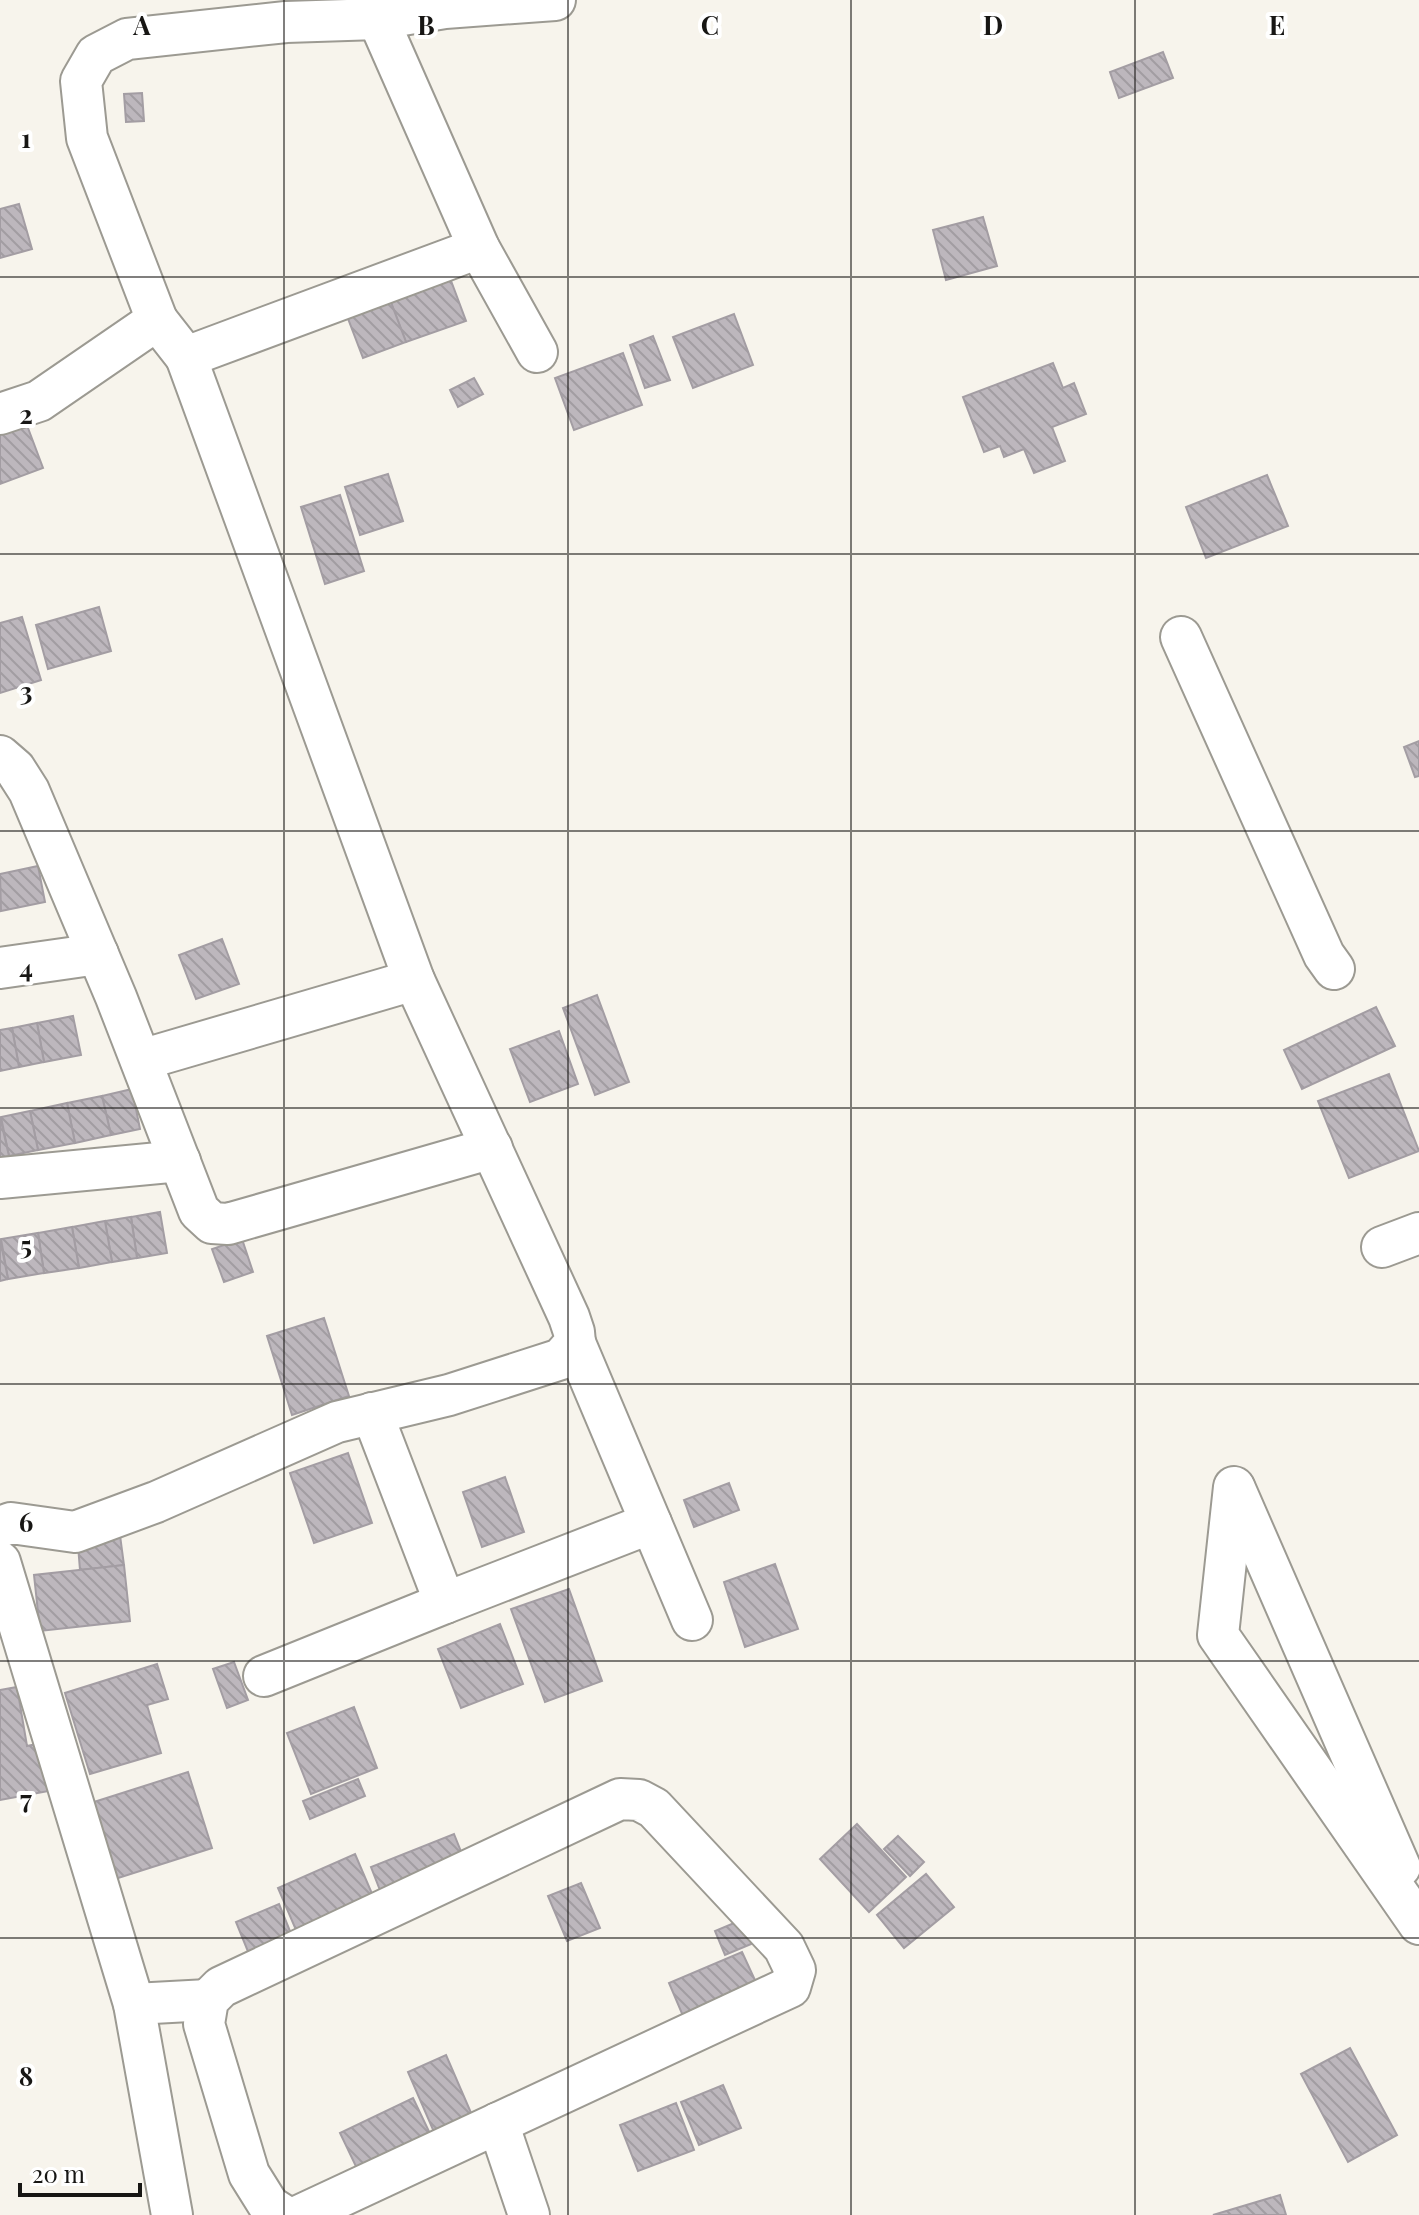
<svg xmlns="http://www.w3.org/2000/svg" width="1419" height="2215" font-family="'Playfair Display',serif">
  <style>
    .building { fill: url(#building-back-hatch); stroke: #a39da3; stroke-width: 2 }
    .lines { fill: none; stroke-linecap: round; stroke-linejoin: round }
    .minor-casing { stroke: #9c9a92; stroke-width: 44 }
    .minor { stroke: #fff; stroke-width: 40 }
    .grid { fill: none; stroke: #171614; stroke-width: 2; stroke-opacity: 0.55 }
    .grid-label { font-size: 26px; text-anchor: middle; font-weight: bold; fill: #171614; stroke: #fff; stroke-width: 8; stroke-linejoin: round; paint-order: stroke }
  </style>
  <defs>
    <pattern id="building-back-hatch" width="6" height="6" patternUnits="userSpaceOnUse" patternTransform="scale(2)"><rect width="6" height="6" fill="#bdb7bd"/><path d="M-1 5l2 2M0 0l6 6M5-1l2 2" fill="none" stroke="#a29da2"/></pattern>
  </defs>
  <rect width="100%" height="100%" fill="#f7f4ec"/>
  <!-- building -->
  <g class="building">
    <polygon points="1163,52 1173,78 1119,98 1110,72"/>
    <polygon points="142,93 144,121 126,122 124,94"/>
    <polygon points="19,204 32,249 0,258 0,209"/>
    <polygon points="983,217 997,266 946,280 933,230"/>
    <polygon points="447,270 466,321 406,342 387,292"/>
    <polygon points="387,292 406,342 363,358 344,308"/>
    <polygon points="734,314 753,365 693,388 673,337"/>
    <polygon points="653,336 670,380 645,388 630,345"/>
    <polygon points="623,353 642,405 574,430 555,378"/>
    <polygon points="1053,363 1063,388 1074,383 1086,414 1052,427 1065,461 1034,473 1024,449 1004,457 1000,446 984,452 963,397"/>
    <polygon points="474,378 483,394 458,407 450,390"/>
    <polygon points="25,420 43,468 0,484 0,429"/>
    <polygon points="388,474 403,521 360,535 345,487"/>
    <polygon points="1267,475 1288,526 1206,558 1186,507"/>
    <polygon points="340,495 364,571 325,584 301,507"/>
    <polygon points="99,607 111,651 48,669 36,625"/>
    <polygon points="22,617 41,680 0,693 0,623"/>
    <polygon points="1419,741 1419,776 1415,777 1404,747"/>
    <polygon points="38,866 45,902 1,911 0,874"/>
    <polygon points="222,939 239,984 196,999 179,955"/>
    <polygon points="597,995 629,1082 595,1095 563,1008"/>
    <polygon points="1376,1007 1395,1046 1302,1089 1284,1050"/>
    <polygon points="73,1016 81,1055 44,1062 37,1023"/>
    <polygon points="37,1023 44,1062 19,1067 12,1028"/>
    <polygon points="12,1028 19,1067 0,1071 0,1030"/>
    <polygon points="559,1031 578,1084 530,1102 510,1049"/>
    <polygon points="1389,1074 1419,1151 1349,1178 1318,1101"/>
    <polygon points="132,1089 140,1129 111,1135 102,1096"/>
    <polygon points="102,1096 111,1135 75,1143 67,1103"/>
    <polygon points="67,1103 75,1143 38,1150 30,1111"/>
    <polygon points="30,1111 38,1150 9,1156 1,1117"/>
    <polygon points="0,1117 9,1156 0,1158"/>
    <polygon points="160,1212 167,1253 137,1258 131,1217"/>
    <polygon points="131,1217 137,1258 112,1262 105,1221"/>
    <polygon points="105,1221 112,1262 79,1268 72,1227"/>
    <polygon points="72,1227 79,1268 44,1273 38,1233"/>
    <polygon points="38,1233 44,1273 8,1279 1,1239"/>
    <polygon points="0,1239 8,1279 0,1281"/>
    <polygon points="242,1239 253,1272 224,1282 212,1249"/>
    <polygon points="324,1318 349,1396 292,1415 267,1336"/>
    <polygon points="348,1453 372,1523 314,1543 290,1473"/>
    <polygon points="505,1477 524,1532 482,1547 463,1492"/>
    <polygon points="729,1483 739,1510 694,1527 684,1500"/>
    <polygon points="119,1528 124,1565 80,1570 77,1533"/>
    <polygon points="775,1564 798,1629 745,1647 724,1582"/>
    <polygon points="124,1565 130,1621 40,1631 34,1575"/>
    <polygon points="569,1589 602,1681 545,1702 511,1609"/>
    <polygon points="500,1624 523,1684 461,1708 438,1649"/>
    <polygon points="234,1662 248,1700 227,1708 213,1669"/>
    <polygon points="157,1664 168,1699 147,1705 161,1753 90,1774 65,1693"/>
    <polygon points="17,1687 27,1746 46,1742 54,1790 0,1800 0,1690"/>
    <polygon points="354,1707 377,1768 311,1794 287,1733"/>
    <polygon points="188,1772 212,1848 115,1879 91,1803"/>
    <polygon points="358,1779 365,1796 310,1819 303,1801"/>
    <polygon points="857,1824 906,1877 869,1912 820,1859"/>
    <polygon points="454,1834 466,1864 383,1898 371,1867"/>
    <polygon points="898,1836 924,1862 910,1876 884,1849"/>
    <polygon points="355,1854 376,1903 299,1937 278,1888"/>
    <polygon points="926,1874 954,1907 904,1948 877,1915"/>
    <polygon points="581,1883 600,1928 567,1941 548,1896"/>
    <polygon points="279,1904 294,1941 251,1959 236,1922"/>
    <polygon points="753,1915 763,1939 725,1955 715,1931"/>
    <polygon points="742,1952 760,1991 686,2023 669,1983"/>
    <polygon points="1350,2048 1397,2135 1348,2162 1301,2074"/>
    <polygon points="446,2055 475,2122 437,2139 408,2072"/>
    <polygon points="723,2085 741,2128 699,2145 681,2102"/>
    <polygon points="413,2098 435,2144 362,2179 340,2133"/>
    <polygon points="676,2103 694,2150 638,2171 620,2125"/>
    <polygon points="1280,2195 1286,2215 1213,2215"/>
  </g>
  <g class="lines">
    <defs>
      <g id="minor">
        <polyline points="378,19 479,248 537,352"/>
        <polyline points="157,320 87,138 81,81 96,55 127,39 286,22 378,19 445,8 555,0"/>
        <polyline points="0,414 39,401 157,320 186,357 479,248"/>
        <polyline points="1181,637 1324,955 1334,969"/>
        <polyline points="0,756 15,769 29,791 116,997 199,1211 212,1223 228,1224 492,1148"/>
        <polyline points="0,968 98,954"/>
        <polyline points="141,1060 414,980"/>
        <polyline points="0,1178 180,1161"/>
        <polyline points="1382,1247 1419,1233"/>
        <polyline points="575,1343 692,1620"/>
        <polyline points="372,1413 445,1603 651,1523"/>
        <polyline points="1234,1487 1218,1635 1419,1924"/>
        <polyline points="1235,1489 1400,1867"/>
        <polyline points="0,1527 11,1523 75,1532 156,1502 337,1422 449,1395 561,1359 575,1343 574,1332 569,1317 414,980 186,357"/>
        <polyline points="0,1562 134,2004 172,2215"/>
        <polyline points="264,1676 445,1603"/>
        <polyline points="134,2004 208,2000"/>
        <polyline points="498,2123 529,2215"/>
        <polyline points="283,2215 269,2206 249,2174 204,2024 208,2000 221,1987 620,1799 639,1800 654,1808 784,1947 795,1970 790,1987 301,2215"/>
      </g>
    </defs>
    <!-- minor casing -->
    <use href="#minor" class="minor-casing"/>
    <!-- minor -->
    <use href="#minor" class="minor"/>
  </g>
  <!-- grid -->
  <path class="grid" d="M284,0V2215M568,0V2215M851,0V2215M1135,0V2215M0,277H1419M0,554H1419M0,831H1419M0,1108H1419M0,1384H1419M0,1661H1419M0,1938H1419"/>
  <g class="grid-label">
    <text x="142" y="35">A</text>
    <text x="426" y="35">B</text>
    <text x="710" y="35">C</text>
    <text x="993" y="35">D</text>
    <text x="1277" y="35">E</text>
    <text x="26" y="148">1</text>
    <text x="26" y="424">2</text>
    <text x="26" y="701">3</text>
    <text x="26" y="978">4</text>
    <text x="26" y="1255">5</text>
    <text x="26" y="1532">6</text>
    <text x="26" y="1809">7</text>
    <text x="26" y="2086">8</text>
  </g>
  <!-- scale -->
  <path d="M20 2183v12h120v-12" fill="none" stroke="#171614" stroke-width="4"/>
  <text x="32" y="2183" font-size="24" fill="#171614" stroke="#ffffff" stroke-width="6" paint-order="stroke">20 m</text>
</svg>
